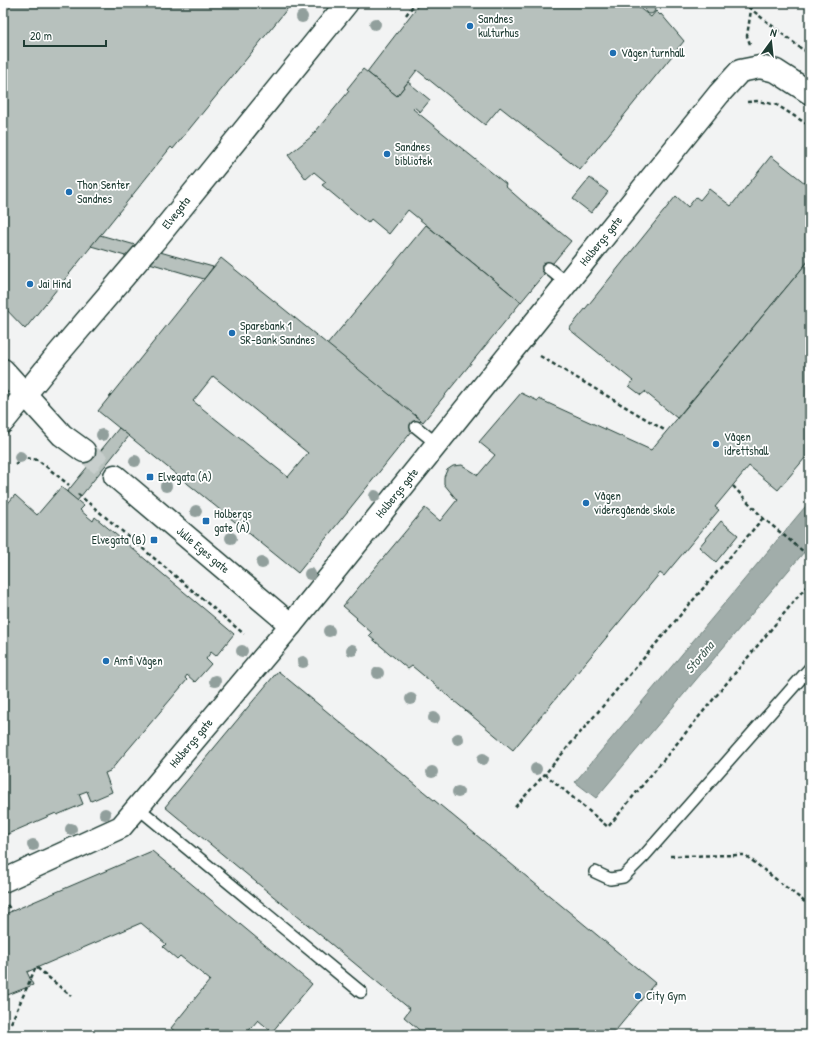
<svg xmlns="http://www.w3.org/2000/svg" width="813" height="1038" font-family="'Patrick Hand',sans-serif">
  <style>
    .water { fill: #a1adaa; stroke: #6d807b }
    .building { fill: #b7c1bd; stroke: #1f3d34; fill-rule: evenodd }
    .lines { fill: none; stroke-linecap: round; stroke-linejoin: round }
    .minor-tunnel { stroke: #c8cfcd; stroke-width: 22; stroke-dasharray: 22 11; stroke-linecap: butt }
    .service-casing { stroke: #1f3d34; stroke-width: 14 }
    .minor-casing { stroke: #1f3d34; stroke-width: 25 }
    .primary-casing { stroke: #1f3d34; stroke-width: 25 }
    .path { stroke: #1f3d34; stroke-width: 2.5; stroke-dasharray: 4 3; stroke-linecap: butt }
    .service { stroke: #fff; stroke-width: 11 }
    .minor { stroke: #fff; stroke-width: 22 }
    .primary { stroke: #fff; stroke-width: 22 }
    .tree { fill: #919f9c }
    .poi-dot { fill: #1f6fb2; stroke: #fff; stroke-width: 1.5 }
    .labels { text-anchor: middle; stroke-width: 3.5; stroke-linejoin: round; paint-order: stroke }
    .poi-label { font-size: 12px; fill: #1f3d34; stroke: #fff; text-anchor: start }
    .street-label { font-size: 12px; fill: #1f3d34; stroke: #fff }
    .water-label { font-size: 13px; font-style: italic; fill: #465f57; stroke: #fff }
  </style>
  <rect width="100%" height="100%" fill="#f2f3f3"/>
  <filter id="ink" filterUnits="userSpaceOnUse"><feTurbulence type="fractalNoise" baseFrequency=".025" numOctaves="2"/><feDisplacementMap in="SourceGraphic" scale="8" xChannelSelector="R" yChannelSelector="G"/><feConvolveMatrix kernelMatrix="1 2 1 2 8 2 1 2 1" color-interpolation-filters="sRGB"/></filter>
  <g filter="url(#ink)">
    <!-- water -->
    <polygon class="water" points="810,501 810,545 596,798 575,782"/>
    <!-- building -->
    <g class="building">
      <polygon points="3,3 292,3 173,149 171,147 25,329 3,306"/>
      <polygon points="420,3 633,3 651,17 656,11 660,15 661,14 684,41 580,170 500,107 485,125 417,70 397,96 367,72"/>
      <circle cx="650" cy="9" r="5"/>
      <polygon points="363,69 397,96 408,82 430,100 420,112 414,107 413,109 506,184 505,186 522,201 571,241 521,302 408,210 389,234 371,219 368,223 322,185 326,182 314,172 306,179 288,155 311,137 349,91 347,89"/>
      <polygon points="771,156 810,187 810,259 677,418 645,392 646,391 641,395 629,386 633,381 569,329 676,196 688,207 696,197 700,200 709,189 731,206"/>
      <polygon points="590,178 608,192 591,213 573,199"/>
      <polygon points="426,225 521,302 423,422 327,345"/>
      <polygon points="100,235 213,267 204,279 91,246"/>
      <path d="M221,258L421,420L298,573L98,411ZM213,376L308,453L288,477L193,401Z"/>
      <polygon points="810,259 810,452 778,490 749,466 715,507 719,510 664,576 660,573 513,750 412,666 408,669 369,636 372,633 356,619 357,618 343,606 425,508 440,521 457,500 444,484 444,477 447,470 453,466 462,465 478,475 495,455 479,442 521,393 538,401 539,399 651,450"/>
      <polygon points="119,428 129,436 77,501 67,492"/>
      <polygon points="61,487 84,506 80,510 93,521 95,517 234,634 216,656 211,652 206,659 211,664 195,682 187,675 185,678 187,680 110,771 105,773 112,792 91,801 87,791 79,794 83,804 57,815 56,813 3,836 3,509 15,495 37,515"/>
      <polygon points="721,521 738,535 716,562 699,547"/>
      <polygon points="278,671 655,983 612,1035 425,1035 404,1017 410,1009 165,807"/>
      <polygon points="152,851 312,984 272,1032 258,1020 245,1035 179,1035 171,1028 210,980 180,956 177,959 163,947 166,944 141,923 27,972 33,985 5,996 3,992 3,915"/>
    </g>
    <g class="lines">
      <!-- minor-tunnel -->
      <polyline class="minor-tunnel" points="84,451 115,476"/>
      <defs>
        <g id="service">
          <polyline points="548,268 566,283"/>
          <polyline points="416,427 437,444"/>
          <polyline points="137,807 361,992"/>
          <polyline points="595,872 610,879 623,877 644,856 810,668"/>
        </g>
        <g id="minor">
          <polyline points="3,370 62,435 84,451"/>
          <polyline points="115,476 291,625"/>
          <polyline points="3,881 121,827 291,625 719,94 740,71 760,67 776,71 810,93"/>
        </g>
        <polyline id="primary" points="3,422 58,354 156,239 347,3"/>
      </defs>
      <!-- service casing -->
      <use href="#service" class="service-casing"/>
      <!-- minor casing -->
      <use href="#minor" class="minor-casing"/>
      <!-- primary casing -->
      <use href="#primary" class="primary-casing"/>
      <!-- path -->
      <g class="path">
        <polyline points="743,3 803,50 810,49"/>
        <polyline points="406,15 415,3"/>
        <polyline points="750,44 747,36 751,10"/>
        <polyline points="804,50 810,55"/>
        <polyline points="747,102 758,101 777,105 810,126"/>
        <polyline points="540,356 666,431"/>
        <polyline points="15,465 25,458 38,460 69,485"/>
        <polyline points="733,486 763,518 810,557"/>
        <polyline points="78,494 244,634"/>
        <polyline points="763,518 545,774 608,827 810,582"/>
        <polyline points="515,807 545,774"/>
        <polyline points="670,856 745,855 810,906"/>
        <polyline points="7,905 12,911"/>
        <polyline points="11,1023 36,967 71,996"/>
      </g>
      <!-- service -->
      <use href="#service" class="service"/>
      <!-- minor -->
      <use href="#minor" class="minor"/>
      <!-- primary -->
      <use href="#primary" class="primary"/>
    </g>
    <!-- trees -->
    <g class="tree">
      <circle cx="302" cy="17" r="6"/>
      <circle cx="375" cy="24" r="6"/>
      <circle cx="102" cy="435" r="6"/>
      <circle cx="20" cy="457" r="6"/>
      <circle cx="135" cy="461" r="6"/>
      <circle cx="166" cy="486" r="6"/>
      <circle cx="375" cy="496" r="6"/>
      <circle cx="196" cy="511" r="6"/>
      <circle cx="231" cy="538" r="6"/>
      <circle cx="262" cy="563" r="6"/>
      <circle cx="310" cy="574" r="6"/>
      <circle cx="329" cy="631" r="6"/>
      <circle cx="352" cy="650" r="6"/>
      <circle cx="242" cy="651" r="6"/>
      <circle cx="303" cy="662" r="6"/>
      <circle cx="378" cy="673" r="6"/>
      <circle cx="215" cy="681" r="6"/>
      <circle cx="411" cy="699" r="6"/>
      <circle cx="434" cy="718" r="6"/>
      <circle cx="458" cy="739" r="6"/>
      <circle cx="483" cy="759" r="6"/>
      <circle cx="536" cy="769" r="6"/>
      <circle cx="432" cy="772" r="6"/>
      <circle cx="458" cy="792" r="6"/>
      <circle cx="105" cy="814" r="6"/>
      <circle cx="71" cy="829" r="6"/>
      <circle cx="33" cy="845" r="6"/>
    </g>
  </g>
  <!-- markers -->
  <g class="poi-dot">
    <circle cx="470" cy="26" r="4"/>
    <circle cx="613" cy="53" r="4"/>
    <circle cx="387" cy="154" r="4"/>
    <circle cx="69" cy="192" r="4"/>
    <circle cx="30" cy="284" r="4"/>
    <circle cx="232" cy="333" r="4"/>
    <circle cx="716" cy="444" r="4"/>
    <rect x="146" y="473" width="8" height="8" rx="2"/>
    <circle cx="586" cy="503" r="4"/>
    <rect x="202" y="517" width="8" height="8" rx="2"/>
    <rect x="150" y="536" width="8" height="8" rx="2"/>
    <circle cx="106" cy="661" r="4"/>
    <circle cx="638" cy="996" r="4"/>
  </g>
  <g class="labels">
    <!-- poi labels -->
    <g class="poi-label">
      <text x="478" y="23">Sandnes<tspan x="478" dy="14">kulturhus</tspan></text>
      <text x="621" y="57">Vågen turnhall</text>
      <text x="395" y="151">Sandnes<tspan x="395" dy="14">bibliotek</tspan></text>
      <text x="77" y="189">Thon Senter<tspan x="77" dy="14">Sandnes</tspan></text>
      <text x="38" y="288">Jai Hind</text>
      <text x="240" y="330">Sparebank 1<tspan x="240" dy="14">SR-Bank Sandnes</tspan></text>
      <text x="724" y="441">Vågen<tspan x="724" dy="14">idrettshall</tspan></text>
      <text x="158" y="481">Elvegata (A)</text>
      <text x="594" y="500">Vågen<tspan x="594" dy="14">videregående skole</tspan></text>
      <text x="214" y="518">Holbergs<tspan x="214" dy="14">gate (A)</tspan></text>
      <text x="146" y="544" text-anchor="end">Elvegata (B)</text>
      <text x="114" y="665">Amfi Vågen</text>
      <text x="646" y="1000">City Gym</text>
    </g>
    <!-- street labels -->
    <g class="street-label">
      <text transform="translate(176 213) rotate(-52)" y="4">Elvegata</text>
      <text transform="translate(601 241) rotate(-51)" y="4">Holbergs gate</text>
      <text transform="translate(397 493) rotate(-51)" y="4">Holbergs gate</text>
      <text transform="translate(203 550) rotate(40)" y="4">Julie Eges gate</text>
      <text transform="translate(191 743) rotate(-50)" y="4">Holbergs gate</text>
    </g>
    <!-- water labels -->
    <g class="water-label">
      <text transform="translate(699 657) rotate(-50)" y="5">Storåna</text>
    </g>
  </g>
  <!-- margin -->
  <rect width="813" height="1038" fill="none" stroke="#fff" stroke-width="16"/>
  <rect x="8" y="8" width="797" height="1022" fill="none" stroke="#1f3d34" stroke-width="1.5" filter="url(#ink)"/>
  <!-- north arrow -->
  <g transform="translate(771 42) rotate(15)" stroke="#ffffff" stroke-width="3" paint-order="stroke">
  <path d="M0-3L7 15L0 10L-7 15Z" fill="#1f3d34"/>
  <text y="-6" font-size="11" font-weight="bold" text-anchor="middle" fill="#1f3d34">N</text>
  </g>
  <!-- scale -->
  <path d="M24 40v6h82v-6" fill="none" stroke="#1f3d34" stroke-width="2"/>
  <text x="30" y="40" font-size="12" fill="#1f3d34" stroke="#ffffff" stroke-width="3" paint-order="stroke">20 m</text>
</svg>
